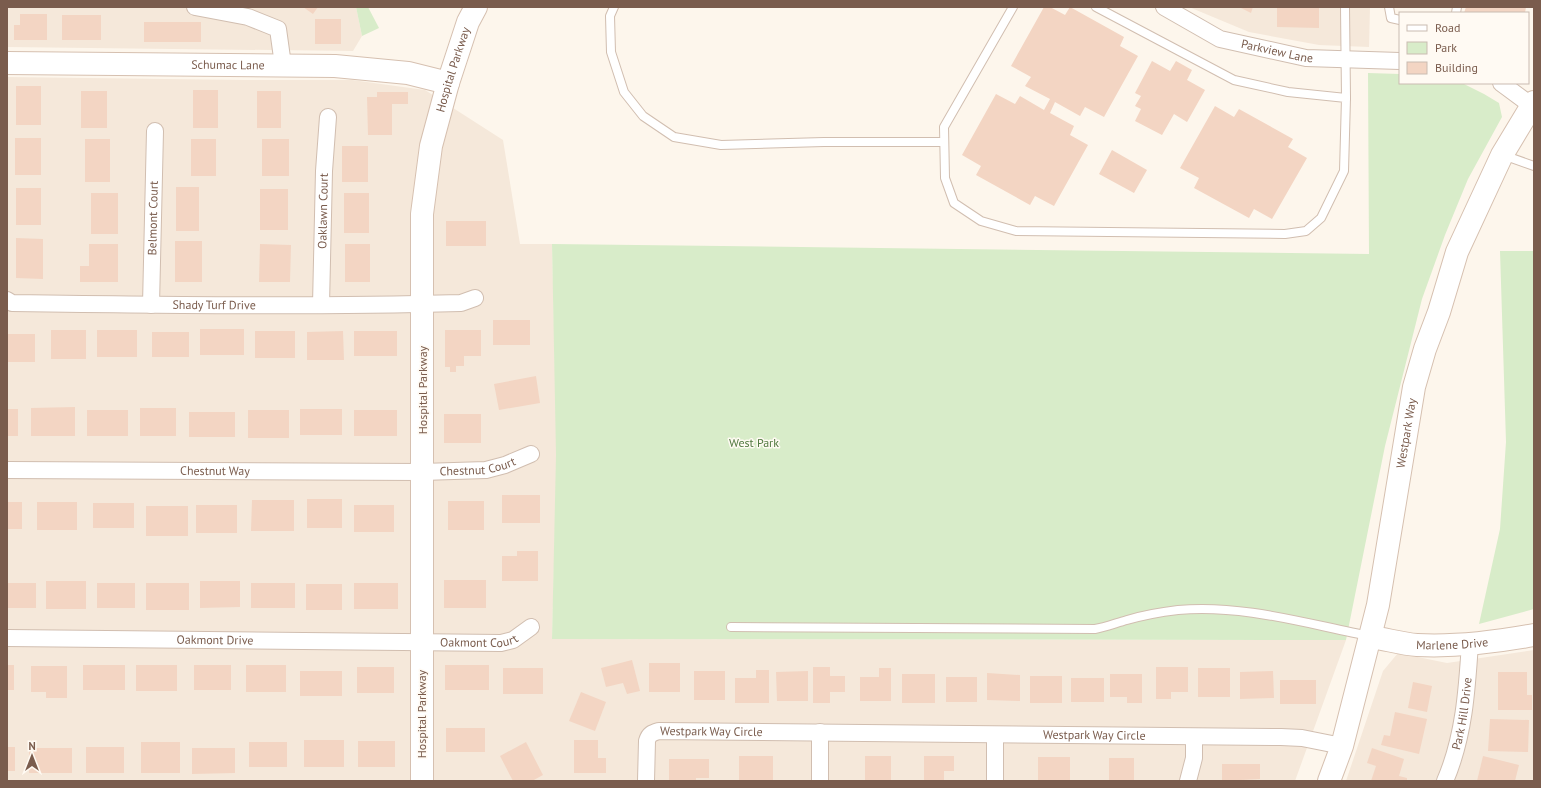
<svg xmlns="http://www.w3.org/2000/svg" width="1541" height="788" font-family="'PT Sans',sans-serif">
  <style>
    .residential { fill: #f5e8da }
    .green { fill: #d8ecc9 }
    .building { fill: #f3d5c3 }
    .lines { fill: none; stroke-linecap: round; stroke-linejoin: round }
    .lane-casing { stroke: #d1beb0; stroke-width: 10 }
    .street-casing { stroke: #d1beb0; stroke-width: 18 }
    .secondary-casing { stroke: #d6c0b0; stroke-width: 24 }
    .lane { stroke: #fff; stroke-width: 8 }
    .street { stroke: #fff; stroke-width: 16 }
    .secondary { stroke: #fff; stroke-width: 22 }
    .labels { text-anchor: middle; stroke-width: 3; stroke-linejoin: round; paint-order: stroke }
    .street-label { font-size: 12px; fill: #7a5c4d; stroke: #fffaf3 }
    .park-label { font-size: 12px; fill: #537a41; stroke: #fffaf3 }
  </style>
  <rect width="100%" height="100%" fill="#fdf6ec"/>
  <!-- residential -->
  <g class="residential">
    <polygon points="7,7 356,7 362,36 353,51 7,47"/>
    <polygon points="1189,7 1370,7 1369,47 1319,45 1249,32"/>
    <polygon points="7,77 245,80 352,80 425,90 503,140 520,244 552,244 557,452 552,639 1346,640 1295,781 7,781"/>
    <polygon points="1534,650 1534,781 1346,781 1383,671 1398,653 1447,663"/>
  </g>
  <!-- green -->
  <g class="green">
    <polygon points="356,7 368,7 379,28 362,36"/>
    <polygon points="1368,73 1400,74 1400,83 1462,83 1484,94 1499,103 1502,117 1468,179 1445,235 1422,299 1385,446 1346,640 552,639 556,455 552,244 1369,254"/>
    <polygon points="1500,251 1534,251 1534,609 1479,624 1500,529 1506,442"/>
  </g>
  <!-- building -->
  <g class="building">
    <polygon points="303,7 318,7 313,14"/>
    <polygon points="1044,7 1050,7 1065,15 1070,7 1124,37 1120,46 1138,56 1104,117 1085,107 1080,116 1055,102 1050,113 1074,126 1070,135 1088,145 1054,206 1035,196 1030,205 976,175 981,166 962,155 996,94 1015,104 1020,96 1044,110 1050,99 1025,86 1031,77 1011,66"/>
    <polygon points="1239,7 1253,7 1251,13"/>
    <polygon points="1277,7 1319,7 1319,28 1277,27"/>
    <polygon points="1466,7 1526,7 1525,13 1464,13"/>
    <polygon points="20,14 47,14 47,40 14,40 14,25 20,25"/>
    <rect x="62" y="15" width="39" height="25"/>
    <rect x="315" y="19" width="26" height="25"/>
    <rect x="144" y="22" width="57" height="20"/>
    <polygon points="1152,61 1170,71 1176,61 1192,70 1187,80 1205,90 1187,122 1174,114 1162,135 1135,121 1141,109 1135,106 1141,96 1135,93"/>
    <rect x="16" y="86" width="25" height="39"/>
    <rect x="193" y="90" width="25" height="38"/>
    <rect x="81" y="91" width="26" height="37"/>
    <rect x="257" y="91" width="24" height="37"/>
    <polygon points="377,92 408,92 408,104 392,104 392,135 368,135 367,97 377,97"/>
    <polygon points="1215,106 1234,117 1239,109 1293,139 1288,147 1307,158 1272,219 1254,209 1249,218 1194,188 1199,178 1180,168"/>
    <rect x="15" y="138" width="26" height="37"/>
    <rect x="85" y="139" width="25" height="43"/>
    <rect x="191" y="139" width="25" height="37"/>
    <rect x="262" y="139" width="27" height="37"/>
    <rect x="342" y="146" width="26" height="36"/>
    <polygon points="1112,150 1147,170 1134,193 1099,174"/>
    <rect x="176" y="187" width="23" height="44"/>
    <rect x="16" y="188" width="25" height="37"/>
    <rect x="260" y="189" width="28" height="41"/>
    <rect x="91" y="193" width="27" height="41"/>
    <rect x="344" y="193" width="25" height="40"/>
    <rect x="446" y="221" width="40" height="25"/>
    <polygon points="16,238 43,239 43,279 16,278"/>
    <rect x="175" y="241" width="27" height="41"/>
    <polygon points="89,244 118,244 118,282 80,282 80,266 89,266"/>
    <polygon points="260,244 291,245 290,282 259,282"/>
    <rect x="345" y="244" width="25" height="38"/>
    <rect x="493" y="320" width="37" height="25"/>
    <rect x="200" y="329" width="44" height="26"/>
    <rect x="51" y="330" width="35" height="29"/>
    <rect x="97" y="330" width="40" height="27"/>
    <polygon points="445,330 481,330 481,356 464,356 464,366 456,366 456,372 450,372 450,367 445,367"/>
    <rect x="255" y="331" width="40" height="27"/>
    <polygon points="343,331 344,360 307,360 307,332"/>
    <rect x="354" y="331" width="43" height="25"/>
    <rect x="152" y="332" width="37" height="25"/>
    <rect x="7" y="334" width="28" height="28"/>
    <polygon points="536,376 540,403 499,410 494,384"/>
    <polygon points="75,407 75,436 31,436 31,408"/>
    <rect x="140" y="408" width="36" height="28"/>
    <rect x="7" y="409" width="11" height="27"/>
    <rect x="300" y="409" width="42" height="26"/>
    <rect x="87" y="410" width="41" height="26"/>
    <rect x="248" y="410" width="41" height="28"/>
    <rect x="354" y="410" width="43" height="26"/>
    <rect x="189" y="412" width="46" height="25"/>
    <rect x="444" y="414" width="37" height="29"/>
    <rect x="502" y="495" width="38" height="28"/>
    <rect x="307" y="499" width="35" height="29"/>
    <polygon points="252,500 294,500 294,531 251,531"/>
    <rect x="448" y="501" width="36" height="29"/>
    <rect x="7" y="502" width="15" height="27"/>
    <rect x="37" y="502" width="40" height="28"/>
    <rect x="93" y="503" width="41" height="25"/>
    <rect x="196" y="505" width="41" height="28"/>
    <rect x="354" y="505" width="40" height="27"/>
    <rect x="146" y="506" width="42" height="30"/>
    <polygon points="517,551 538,551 538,581 502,581 502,556 517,556"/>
    <rect x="444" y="580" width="42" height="28"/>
    <rect x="46" y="581" width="40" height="28"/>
    <polygon points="200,581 240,581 240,607 200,608"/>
    <rect x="7" y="583" width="29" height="25"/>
    <rect x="97" y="583" width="38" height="25"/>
    <rect x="146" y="583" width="43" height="27"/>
    <rect x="251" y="583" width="44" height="25"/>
    <rect x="354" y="583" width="44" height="26"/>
    <rect x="306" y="584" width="36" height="26"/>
    <polygon points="632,660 640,691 627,694 623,683 606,687 601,668"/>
    <rect x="649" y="663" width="31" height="29"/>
    <rect x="7" y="665" width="7" height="25"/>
    <rect x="83" y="665" width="42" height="25"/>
    <rect x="136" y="665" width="41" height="26"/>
    <rect x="194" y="665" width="37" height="25"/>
    <rect x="246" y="665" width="40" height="27"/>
    <rect x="445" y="665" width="44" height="25"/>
    <polygon points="31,666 67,666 67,698 46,698 46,692 31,692"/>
    <rect x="357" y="667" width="37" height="26"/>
    <polygon points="813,667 830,667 830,676 845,676 845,692 830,692 830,703 813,703"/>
    <polygon points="1156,667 1188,667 1188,692 1171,692 1171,699 1156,699"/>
    <rect x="503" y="668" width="40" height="26"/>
    <polygon points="879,668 891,668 891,701 860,701 860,677 879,677"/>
    <rect x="1198" y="668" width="32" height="29"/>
    <polygon points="756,670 769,670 769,703 735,703 735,678 756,678"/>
    <rect x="300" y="671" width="42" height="25"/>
    <rect x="694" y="671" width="31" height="29"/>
    <polygon points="808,671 808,701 777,701 776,672"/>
    <polygon points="1273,671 1274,698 1240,699 1240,672"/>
    <polygon points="1498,672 1527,672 1527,695 1532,695 1532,710 1498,710"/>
    <polygon points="987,673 1020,675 1020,701 987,700"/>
    <rect x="902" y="674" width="33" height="29"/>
    <polygon points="1110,674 1142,674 1142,703 1127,703 1127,697 1110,697"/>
    <rect x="1030" y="676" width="32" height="27"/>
    <rect x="946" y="677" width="31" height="25"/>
    <rect x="1071" y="678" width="33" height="24"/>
    <rect x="1280" y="680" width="36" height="24"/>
    <polygon points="1413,682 1432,686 1427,712 1408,708"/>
    <polygon points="581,692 606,702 595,731 569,721"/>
    <polygon points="1395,712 1427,719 1419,754 1381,745 1384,735 1390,736"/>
    <polygon points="1490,719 1529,720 1528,752 1488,751"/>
    <rect x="446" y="728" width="39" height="24"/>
    <rect x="304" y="740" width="40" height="27"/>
    <polygon points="574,740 598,740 598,758 606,758 606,773 574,773"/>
    <rect x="358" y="741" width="37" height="26"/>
    <rect x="141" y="742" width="39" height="31"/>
    <rect x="249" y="742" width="38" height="25"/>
    <polygon points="526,742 543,775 532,781 513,781 500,756"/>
    <rect x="7" y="747" width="8" height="24"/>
    <rect x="86" y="747" width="38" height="26"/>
    <rect x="29" y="748" width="43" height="25"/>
    <polygon points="192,748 235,748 235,773 192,774"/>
    <polygon points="1372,748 1404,759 1399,776 1407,778 1407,781 1371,781 1376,766 1367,763"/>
    <rect x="739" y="756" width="34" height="25"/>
    <rect x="865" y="756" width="26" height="25"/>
    <polygon points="924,756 954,756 954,771 944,771 944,781 924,781"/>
    <polygon points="1483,756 1519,765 1515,781 1477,781"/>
    <rect x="1038" y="757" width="32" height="24"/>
    <rect x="1109" y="758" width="25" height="23"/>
    <polygon points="669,759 709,759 709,778 696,778 696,781 669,781"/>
    <polygon points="1222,764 1260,764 1260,779 1222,781"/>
  </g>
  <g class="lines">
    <defs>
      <g id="lane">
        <polyline points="614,7 610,16 611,52 624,92 643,116 674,137 721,145 824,142 944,142"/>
        <polyline points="1013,7 944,127 945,178 954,203 981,221 1016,231 1285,234 1306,231 1321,218 1344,171 1346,98 1288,92 1234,80 1096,7"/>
        <polyline points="1345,7 1346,98"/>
        <polyline points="1389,7 1391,18 1400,20"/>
        <polyline points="1456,13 1457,7"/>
        <polyline points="1503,155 1534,166"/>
        <path d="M731,627L1095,629C1106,627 1116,623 1127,620C1144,615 1161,612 1178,610C1242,604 1307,624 1370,636"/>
      </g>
      <g id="street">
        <polyline points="195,7 248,17 278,29 283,65"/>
        <path id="s1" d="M1164,7L1220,39L1306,58L1400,61"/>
        <polyline points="1501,83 1532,106"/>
        <path id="s2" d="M7,300L12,303C162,305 312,307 461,303L475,298"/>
        <path id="s3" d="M151,305L155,131"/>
        <path id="s4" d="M321,305L324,171L328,117"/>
        <path id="s5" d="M7,470L422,472L486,470L505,465L531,454"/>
        <path id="s6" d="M7,638L501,643L513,640L531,627"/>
        <polyline points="820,732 820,781"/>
        <polyline points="995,735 995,781"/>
        <path id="s7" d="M646,781L647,741C649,734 652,733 659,731L1281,737L1302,738L1342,746"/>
        <polyline points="1188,781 1194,758 1194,737"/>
        <path id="s8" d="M1445,781C1464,737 1467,690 1470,643"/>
      </g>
      <g id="secondary">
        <path id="s9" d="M7,63L335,66L408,73L448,83"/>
        <path id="s10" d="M1371,637C1386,639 1402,644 1417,645C1455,647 1496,642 1534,635"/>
        <path id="s11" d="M422,781V214L431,146L448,83L468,22L476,7"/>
        <path id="s12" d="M1329,781L1342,746L1378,605L1414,387L1425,349L1439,312L1457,252L1502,155L1534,102"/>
      </g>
    </defs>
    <!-- lane casing -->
    <use href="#lane" class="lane-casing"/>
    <!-- street casing -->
    <use href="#street" class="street-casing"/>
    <!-- secondary casing -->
    <use href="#secondary" class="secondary-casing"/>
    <!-- lane -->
    <use href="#lane" class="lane"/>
    <!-- street -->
    <use href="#street" class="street"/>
    <!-- secondary -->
    <use href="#secondary" class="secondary"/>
  </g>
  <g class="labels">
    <!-- street labels -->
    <g class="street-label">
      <text dy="4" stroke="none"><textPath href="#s1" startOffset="123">Parkview Lane</textPath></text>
      <text dy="4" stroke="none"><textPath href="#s9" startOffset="221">Schumac Lane</textPath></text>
      <text dy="4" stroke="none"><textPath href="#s11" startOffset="715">Hospital Parkway</textPath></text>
      <text dy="4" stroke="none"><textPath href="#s4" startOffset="94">Oaklawn Court</textPath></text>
      <text dy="4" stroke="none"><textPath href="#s3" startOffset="87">Belmont Court</textPath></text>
      <text dy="4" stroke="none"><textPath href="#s2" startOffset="208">Shady Turf Drive</textPath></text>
      <text transform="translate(423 390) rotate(-90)" y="4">Hospital Parkway</text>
      <text dy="4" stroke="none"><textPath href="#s12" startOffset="357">Westpark Way</textPath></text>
      <text dy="4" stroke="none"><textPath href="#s5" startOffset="471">Chestnut Court</textPath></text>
      <text dy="4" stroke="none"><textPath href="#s5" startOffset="208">Chestnut Way</textPath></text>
      <text dy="4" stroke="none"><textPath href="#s6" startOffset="472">Oakmont Court</textPath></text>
      <text dy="4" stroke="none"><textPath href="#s6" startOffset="208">Oakmont Drive</textPath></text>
      <text dy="4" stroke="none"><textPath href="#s10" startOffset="82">Marlene Drive</textPath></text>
      <text dy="4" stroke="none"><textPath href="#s8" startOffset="70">Park Hill Drive</textPath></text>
      <text transform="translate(422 714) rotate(-90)" y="4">Hospital Parkway</text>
      <text dy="4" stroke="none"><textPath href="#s7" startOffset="109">Westpark Way Circle</textPath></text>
      <text dy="4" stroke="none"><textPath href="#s7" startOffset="492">Westpark Way Circle</textPath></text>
    </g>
    <!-- park labels -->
    <g class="park-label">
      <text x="754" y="447">West Park</text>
    </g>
  </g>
  <!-- border -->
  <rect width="1541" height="788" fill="none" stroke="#7a5c4d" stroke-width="16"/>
  <!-- legend -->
  <rect x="1399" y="12" width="130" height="72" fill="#fffaf3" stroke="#cabbb1"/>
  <rect x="1407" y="25" width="20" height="6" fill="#ffffff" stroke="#cabbb1"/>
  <text x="1435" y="32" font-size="12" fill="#7a5c4d">Road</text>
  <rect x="1407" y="42" width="20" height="12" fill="#d8ecc9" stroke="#cabbb1"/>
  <text x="1435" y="52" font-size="12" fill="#7a5c4d">Park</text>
  <rect x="1407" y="62" width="20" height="12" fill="#f3d5c3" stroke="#cabbb1"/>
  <text x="1435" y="72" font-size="12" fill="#7a5c4d">Building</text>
  <!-- north arrow -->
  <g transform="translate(32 756)" stroke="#fffaf3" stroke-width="3" paint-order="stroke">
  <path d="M0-3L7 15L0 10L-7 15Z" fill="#7a5c4d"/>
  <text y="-6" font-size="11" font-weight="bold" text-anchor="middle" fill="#7a5c4d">N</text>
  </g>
</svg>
